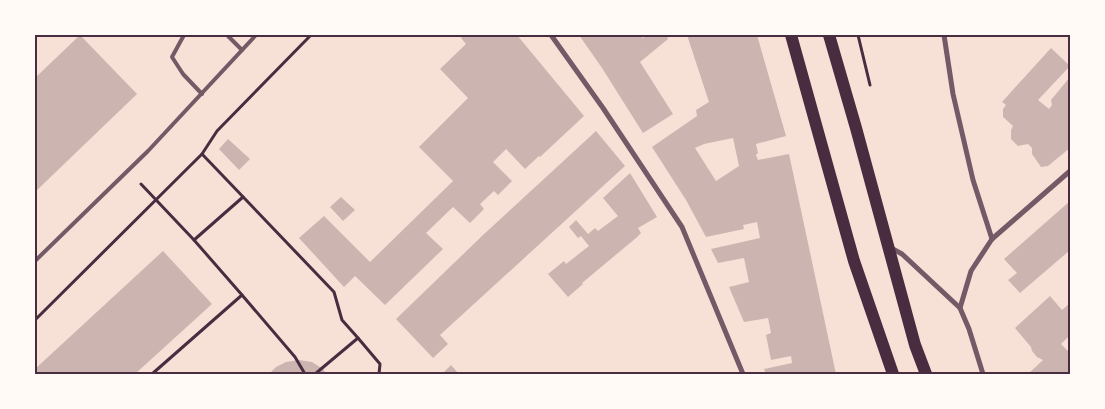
<svg xmlns="http://www.w3.org/2000/svg" width="1105" height="409" font-family="'Asap Condensed',sans-serif">
  <style>
    .building { fill: #ccb4b1; fill-rule: evenodd }
    .lines { fill: none; stroke-linecap: round; stroke-linejoin: round }
    .path { stroke: #4a2c40; stroke-width: 3 }
    .service { stroke: #755966; stroke-width: 4 }
    .minor { stroke: #755966; stroke-width: 5 }
    .primary { stroke: #4a2c40; stroke-width: 12 }
    .neatline { fill: none; stroke: #4a2c40; stroke-width: 2 }
  </style>
  <rect width="100%" height="100%" fill="#f7e1d7"/>
  <!-- building -->
  <g class="building">
    <polygon points="80,35 137,94 35,192 35,78"/>
    <polygon points="464,35 517,35 584,116 540,157 539,156 525,169 506,149 493,162 512,181 498,195 494,191 480,204 484,209 470,223 453,207 426,233 443,249 385,305 355,276 344,287 299,238 324,216 370,262 453,181 419,147 468,98 440,69 466,44 461,38"/>
    <polygon points="579,35 640,35 643,38 647,35 667,35 668,39 640,62 673,114 643,133 602,68"/>
    <path d="M687,35H757L786,136L756,144L758,153L756,155L758,160L789,154L836,374H766L764,369L792,363L791,356L771,360L766,335L771,333L768,318L744,322L729,287L749,282L744,258L718,263L711,249L760,238L757,222L743,225L744,229L706,237L686,200L652,147L697,116L696,110L709,102ZM733,138L739,166L716,181L695,148L704,144Z"/>
    <polygon points="1051,48 1070,66 1038,100 1049,109 1052,105 1051,100 1070,77 1070,148 1048,166 1041,167 1032,154 1032,148 1028,144 1018,146 1011,139 1011,130 1013,126 1003,117 1003,109 1006,105 1002,102"/>
    <polygon points="596,131 625,166 440,335 448,344 433,358 396,319 483,235"/>
    <polygon points="228,139 250,159 239,170 219,149"/>
    <polygon points="630,173 657,217 638,228 641,233 636,238 582,283 583,284 568,297 548,274 564,261 566,264 589,246 581,236 578,238 569,227 576,220 588,234 595,228 598,231 618,216 603,198"/>
    <polygon points="341,197 355,210 343,221 330,207"/>
    <polygon points="1070,201 1070,252 1069,251 1020,293 1008,280 1017,273 1004,259"/>
    <polygon points="163,251 212,304 135,374 35,374 35,369"/>
    <polygon points="1050,296 1062,310 1070,303 1070,335 1061,344 1070,353 1070,372 1068,374 1028,374 1043,360 1037,357 1032,351 1031,347 1015,328"/>
    <polygon points="299,360 312,362 323,369 327,374 269,374 276,367 286,362"/>
    <polygon points="451,365 459,374 442,374"/>
  </g>
  <g class="lines">
    <!-- path -->
    <g class="path">
      <polyline points="858,35 870,85"/>
      <polyline points="202,154 334,292 342,320 358,338"/>
      <polyline points="141,184 194,240 242,295 152,374"/>
      <polyline points="194,240 243,197"/>
      <polyline points="242,295 295,357 305,374"/>
      <polyline points="35,320 202,154 217,131 311,35"/>
      <polyline points="315,374 358,338 380,364 379,374"/>
    </g>
    <!-- service -->
    <g class="service">
      <polyline points="184,35 172,57 183,74 202,94"/>
      <polyline points="227,35 242,50"/>
      <polyline points="35,261 148,151 256,35"/>
    </g>
    <!-- minor -->
    <g class="minor">
      <polyline points="551,35 603,108 682,227 743,374"/>
      <polyline points="944,35 953,94 973,180 992,239"/>
      <polyline points="891,248 902,254 960,308 969,329 983,374"/>
      <polyline points="960,308 971,271 992,239 1070,171"/>
    </g>
    <!-- primary -->
    <g class="primary">
      <polyline points="791,35 854,261 893,374"/>
      <polyline points="829,35 856,128 915,345 926,374"/>
    </g>
  </g>
  <!-- border -->
  <rect width="1105" height="409" fill="none" stroke="#fffaf5" stroke-width="72"/>
  <rect x="36" y="36" width="1033" height="337" class="neatline"/>
</svg>
